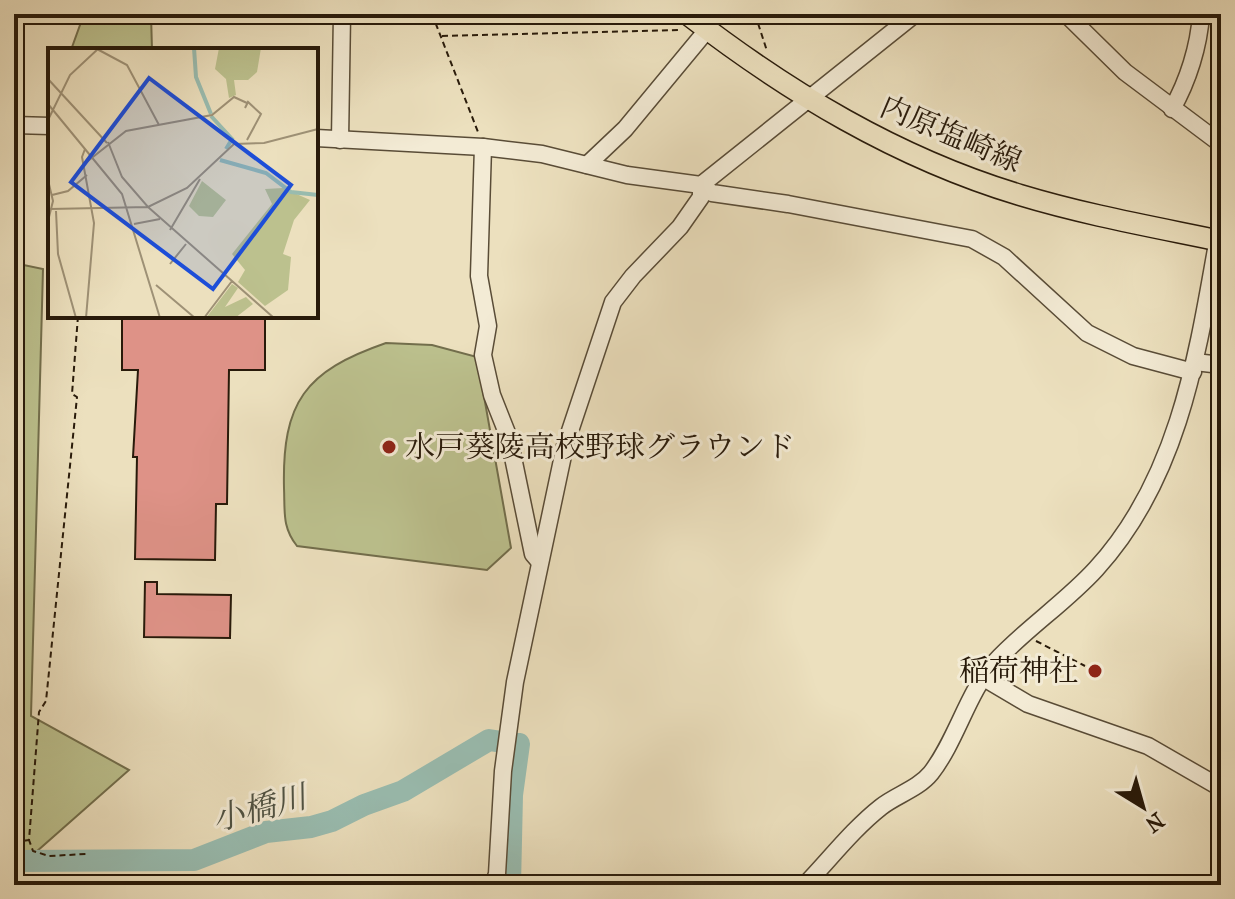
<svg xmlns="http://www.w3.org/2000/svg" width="1235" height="899" font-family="'IM FELL French Canon','Noto Serif JP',serif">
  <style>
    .green { fill: #bcc18e; stroke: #726e4c; stroke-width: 2 }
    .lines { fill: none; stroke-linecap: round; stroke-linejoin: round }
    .river { stroke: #99bdb1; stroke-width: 22 }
    .building { fill: #de9287; stroke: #281a0a; stroke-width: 2 }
    .minor-casing { stroke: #594c37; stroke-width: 19 }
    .major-casing { stroke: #281a0a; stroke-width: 23 }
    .path { stroke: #281a0a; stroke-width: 2; stroke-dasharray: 6 4; stroke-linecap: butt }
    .minor { stroke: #f3ebd5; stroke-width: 16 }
    .major { stroke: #ece0be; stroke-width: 20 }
    .poi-dot { fill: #8f2418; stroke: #f3ebd5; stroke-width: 3 }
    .labels { text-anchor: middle; stroke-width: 6; stroke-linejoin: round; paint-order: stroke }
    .street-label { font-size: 30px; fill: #281a0a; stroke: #f3ebd5 }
    .poi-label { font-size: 30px; fill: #281a0a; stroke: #f3ebd5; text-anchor: start }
    .water-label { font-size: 32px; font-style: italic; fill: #505344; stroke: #f3ebd5 }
    .inset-river { fill: none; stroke: #99bdb1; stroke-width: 4 }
    .inset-road { fill: none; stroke: #9e9176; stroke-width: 2 }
    .view { fill: #1d4ed8; fill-opacity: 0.15; stroke: #1d4ed8; stroke-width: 4 }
    .inset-edge { fill: none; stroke: #281a0a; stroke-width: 4 }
  </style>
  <rect width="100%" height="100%" fill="#ece0be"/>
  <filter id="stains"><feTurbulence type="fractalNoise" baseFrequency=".0025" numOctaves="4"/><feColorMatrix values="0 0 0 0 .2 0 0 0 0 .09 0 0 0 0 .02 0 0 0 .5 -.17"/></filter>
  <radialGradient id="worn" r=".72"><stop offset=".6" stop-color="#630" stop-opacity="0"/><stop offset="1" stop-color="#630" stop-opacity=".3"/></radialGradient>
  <!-- green -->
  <g class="green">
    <polygon points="84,14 151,14 152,50 71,50"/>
    <polygon points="14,263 43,269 31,716 129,770 36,852 14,855"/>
    <path d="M386,343L432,345L477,357L511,548L487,570L297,546C282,527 285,512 284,488C282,402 305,371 386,343Z"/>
  </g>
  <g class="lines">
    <!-- river -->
    <g class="river">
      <polyline points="14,861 194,860 266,832 311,827 332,821 364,805 403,791 489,740 502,742"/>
      <polyline points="510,885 512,795 519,744 516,744"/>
    </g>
  </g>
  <!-- building -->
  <g class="building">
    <polygon points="122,316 265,316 265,370 229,370 227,504 216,504 215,560 135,559 137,457 133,457 138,370 122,370"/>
    <polygon points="145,582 157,582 157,594 231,595 230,638 144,637"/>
  </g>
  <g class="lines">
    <defs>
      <g id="minor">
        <polyline points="1066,14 1125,72 1221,144"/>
        <path d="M1172,109C1188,81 1199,46 1201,14"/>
        <polyline points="14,125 50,126"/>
        <polyline points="316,138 483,147 542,154 627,175 701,185 915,14"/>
        <polyline points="340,140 342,14"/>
        <polyline points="483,147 479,276 488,326 483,355 492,395 509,438 533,554 539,561"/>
        <polyline points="587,165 625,129 707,30"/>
        <polyline points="701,185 712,193 788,204 972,239 1004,257 1087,333 1133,356 1193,372"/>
        <polyline points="1195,362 1221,365"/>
        <polyline points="984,678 1028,704 1148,746 1221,788"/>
        <polyline points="493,885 497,874 503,771 515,682 565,446 613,302 633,276 680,227 701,197 701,185"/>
        <path d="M805,885C830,859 853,829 881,807C896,795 918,789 931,773C956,741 968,692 994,663C1025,629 1065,603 1096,569C1183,474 1199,343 1221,221"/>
      </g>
      <path id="major" d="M687,14C788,92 897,158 1020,195C1086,215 1154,227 1221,241"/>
    </defs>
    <!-- minor casing -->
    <use href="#minor" class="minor-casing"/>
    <!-- major casing -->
    <use href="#major" class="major-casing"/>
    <!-- path -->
    <g class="path">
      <polyline points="432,14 478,132"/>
      <polyline points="755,14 767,51"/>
      <polyline points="442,36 679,30"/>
      <polyline points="78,316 72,394 77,397 46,701 39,712 29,840 33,851 49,856 86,854"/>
      <polyline points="1036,641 1085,666"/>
      <polyline points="14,842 29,840"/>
    </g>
    <!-- minor -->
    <use href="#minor" class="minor"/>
    <!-- major -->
    <use href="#major" class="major"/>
  </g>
  <!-- markers -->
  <g class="poi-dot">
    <circle cx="389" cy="447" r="8"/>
    <circle cx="1095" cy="671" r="8"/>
  </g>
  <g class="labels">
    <!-- street labels -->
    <g class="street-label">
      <text transform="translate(951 134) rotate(23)" y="10">内原塩崎線</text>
    </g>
    <!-- poi labels -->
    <g class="poi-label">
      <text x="405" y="457">水戸葵陵高校野球グラウンド</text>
      <text x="1079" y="681" text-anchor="end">稲荷神社</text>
    </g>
    <!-- water labels -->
    <g class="water-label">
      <text transform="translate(259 808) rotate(-15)" y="11">小橋川</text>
    </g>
  </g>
  <!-- overview -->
  <g transform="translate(48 48)">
    <rect width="270" height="270" fill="#ece0be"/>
    <path d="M171,0H213L209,24L200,32H186L188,47L181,50L178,31L167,21ZM154,133L178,152L165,169L151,168L141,158ZM235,140L262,152L246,172L235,206L243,209L240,242L217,258L190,234L197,222L184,206L224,156L217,141ZM184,236L190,240L177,259L198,249L205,256L187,270H158Z" fill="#bcc18e"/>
    <path class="inset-river" d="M146,0L148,29L163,66M163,68L184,91L178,101M172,112L218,125L243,144L270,147"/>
    <path class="inset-road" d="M49,1L79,17L111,77M0,31L59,95M0,56L74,146L112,270M197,60L200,54L213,66L199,92M0,72L22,27L51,0M60,94L74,129L100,159L139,140L186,96L216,95L270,81M37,101L34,109L46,175L38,270M36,116L78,83L164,67L186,49L199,55M0,132L5,153L0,173M4,147L20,143L39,127M2,161L100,159L226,270M8,163L10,206L28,270M86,176L112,171M122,182L152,131M122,216L138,196M108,237L147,270M156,270L184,233"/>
    <path class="view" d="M101,30L243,137L165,241L23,134Z"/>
    <rect width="270" height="270" class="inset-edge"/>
  </g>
  <!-- margin -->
  <rect width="1235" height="899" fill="none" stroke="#ece0be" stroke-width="48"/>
  <rect x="16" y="16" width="1203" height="867" fill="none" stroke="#281a0a" stroke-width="4"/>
  <rect x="24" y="24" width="1187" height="851" fill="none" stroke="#281a0a" stroke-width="2"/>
  <!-- north arrow -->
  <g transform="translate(1143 807) rotate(143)" stroke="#f3ebd5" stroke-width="6" paint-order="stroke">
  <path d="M0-6L14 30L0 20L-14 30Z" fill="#281a0a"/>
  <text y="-12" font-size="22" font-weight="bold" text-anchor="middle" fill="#281a0a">N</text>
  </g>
  <rect width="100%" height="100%" filter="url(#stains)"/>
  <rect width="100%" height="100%" fill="url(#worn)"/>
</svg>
